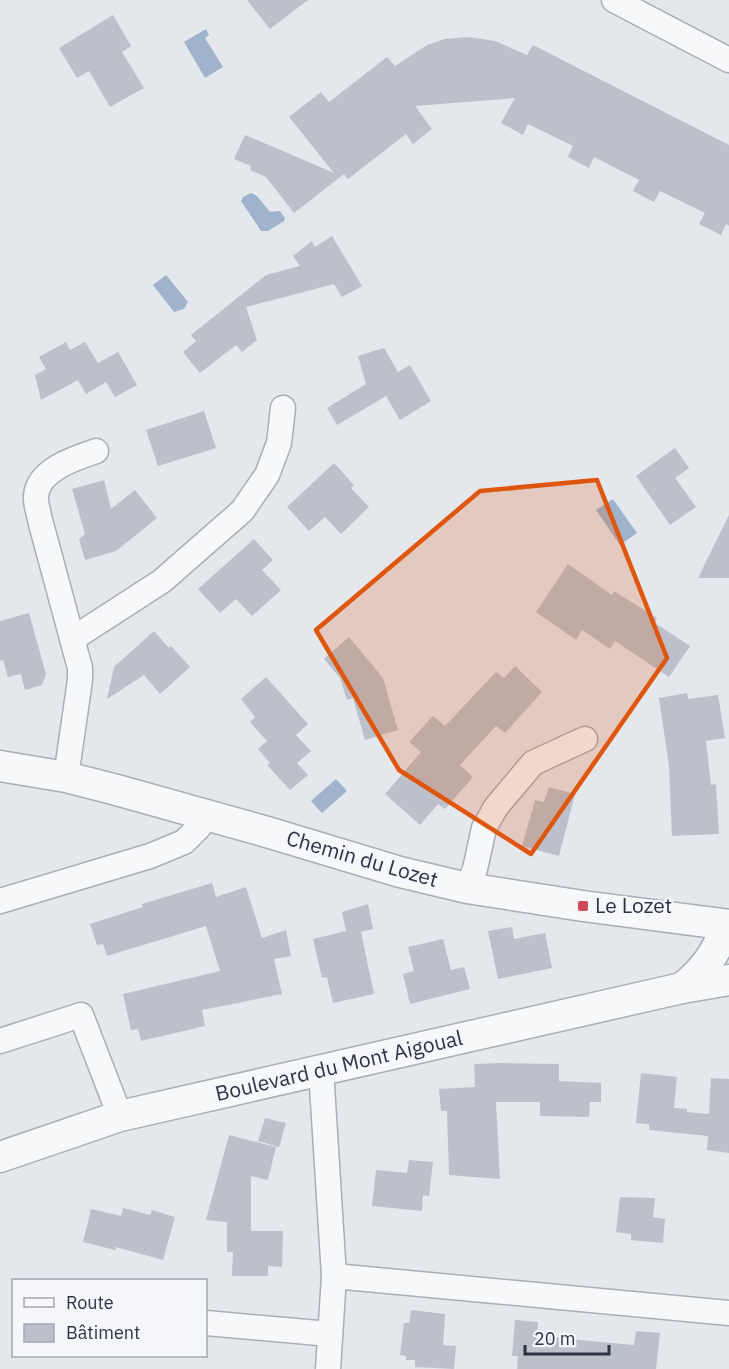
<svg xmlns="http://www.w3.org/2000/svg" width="729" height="1369" font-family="'IBM Plex Sans',sans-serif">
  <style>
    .water { fill: #9fb4cc }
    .building { fill: #bbc0ca }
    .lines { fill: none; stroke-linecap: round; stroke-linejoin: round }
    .minor-casing { stroke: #a9aeb7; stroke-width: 27 }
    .tertiary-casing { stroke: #a9aeb7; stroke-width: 33 }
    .minor { stroke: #f7f8fa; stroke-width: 24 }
    .tertiary { stroke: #f7f8fa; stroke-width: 30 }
    .marked { fill: #df570f; fill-opacity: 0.2; stroke: #df570f; stroke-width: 4.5; stroke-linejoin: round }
    .poi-dot { fill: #d1495b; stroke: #f4f6f9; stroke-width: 2 }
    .labels { text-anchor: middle; stroke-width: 4.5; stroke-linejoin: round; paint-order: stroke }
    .street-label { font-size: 21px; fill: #2b3445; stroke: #f4f6f9 }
    .poi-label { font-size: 21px; fill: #2b3445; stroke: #f4f6f9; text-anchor: start }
  </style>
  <rect width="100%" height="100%" fill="#e4e7ec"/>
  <!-- water -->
  <g class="water">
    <polygon points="206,29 209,35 205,38 223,67 205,78 184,42"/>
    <polygon points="251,193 257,196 270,212 280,211 285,218 284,221 268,231 261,231 241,201 243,197"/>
    <polygon points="166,275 188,302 184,309 174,312 153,285"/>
    <polygon points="613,499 637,533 620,545 596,510"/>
    <polygon points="336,779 347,791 322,813 311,801"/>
  </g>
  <!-- building -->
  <g class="building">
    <polygon points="247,0 308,0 270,29"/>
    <polygon points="113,15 131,46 122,52 144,88 110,107 89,71 77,78 59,48"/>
    <polygon points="468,37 495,41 527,55 533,45 729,145 729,226 726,224 721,235 699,224 705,213 660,191 654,202 633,191 639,180 594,157 589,168 568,157 573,146 528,124 523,135 501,123 515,98 415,106 432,129 413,144 406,134 348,179 344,174 294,213 266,177 250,170 251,166 234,159 245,135 334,173 289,117 321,92 329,102 387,57 395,66 427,45 445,39"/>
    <polygon points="332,236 362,286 342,297 334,284 246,307 257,340 242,352 236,345 200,373 183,352 196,341 191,335 266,275 300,266 293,256 312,241 315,247"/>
    <polygon points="66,342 70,350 85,342 98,363 118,352 137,385 115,397 106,382 86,394 78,380 41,400 35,375 46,369 39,357"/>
    <polygon points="384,348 398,372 410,365 431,401 400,420 386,396 337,425 327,408 366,384 358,356"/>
    <polygon points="204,411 216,448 158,466 146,430"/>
    <polygon points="675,448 689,468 675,478 696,507 670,525 636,476"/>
    <polygon points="334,463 354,485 351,488 369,507 341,534 325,517 309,531 287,507"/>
    <polygon points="104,480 111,509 135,490 157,518 116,551 85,560 79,539 85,534 72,489"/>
    <polygon points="729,515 729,578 698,578"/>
    <polygon points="254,539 273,560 262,570 281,590 252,616 236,599 220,613 198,589"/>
    <polygon points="568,564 612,595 614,591 657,618 655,623 690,646 669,677 615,641 610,649 582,630 576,640 536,612"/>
    <polygon points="29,613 46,674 42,685 25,690 21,674 8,677 3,660 0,661 0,621"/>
    <polygon points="154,631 169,648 171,646 190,667 160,694 144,675 107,699 114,667"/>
    <polygon points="349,637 383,678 398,730 365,740 353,698 347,700 340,678 324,659"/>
    <polygon points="515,666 542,692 505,733 496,726 460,765 473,777 445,809 438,804 420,825 385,794 421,752 409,742 433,716 445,726 496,672 504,678"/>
    <polygon points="266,677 308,724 296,735 311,751 297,763 308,775 290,790 267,765 270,763 258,749 267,741 250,722 255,717 241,699"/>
    <polygon points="687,693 688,699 718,695 725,738 706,741 711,785 716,784 719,834 672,836 669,766 659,698"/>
    <polygon points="549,787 575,794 559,856 522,846 535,800 544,802"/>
    <polygon points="212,883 216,897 246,887 262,938 286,930 291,956 274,959 282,994 202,1010 205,1026 141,1041 138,1029 131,1030 123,994 220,971 206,926 107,956 103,944 97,945 90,924 143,907 142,904"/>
    <polygon points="368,904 373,929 361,932 374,994 333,1003 327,977 322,978 313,939 346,931 342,912"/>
    <polygon points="512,927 514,939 545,933 552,968 498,979 488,931"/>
    <polygon points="443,939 451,970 464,967 470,989 410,1004 403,974 414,971 408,947"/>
    <polygon points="498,1063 559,1064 559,1081 601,1083 601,1102 590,1102 589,1117 540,1116 540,1102 496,1102 500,1179 449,1175 447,1111 441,1111 439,1089 475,1087 474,1064"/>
    <polygon points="641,1073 677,1077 674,1108 687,1109 687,1112 709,1114 711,1078 729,1079 729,1153 707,1150 708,1136 649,1130 649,1124 636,1123"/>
    <polygon points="265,1118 286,1123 279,1147 258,1141"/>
    <polygon points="229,1135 276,1147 268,1180 251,1176 251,1231 283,1231 282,1267 268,1266 268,1276 232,1276 233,1252 227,1252 227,1222 206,1220"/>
    <polygon points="409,1160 433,1162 429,1196 423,1195 422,1211 372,1206 376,1170 407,1173"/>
    <polygon points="620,1197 655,1198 653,1217 665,1219 663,1243 631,1240 631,1234 616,1232"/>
    <polygon points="123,1208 150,1215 152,1210 175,1217 163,1260 116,1247 115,1250 83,1242 91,1209 121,1216"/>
    <polygon points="411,1310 445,1314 443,1345 456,1346 454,1369 415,1367 415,1360 406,1360 406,1356 400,1355 404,1323 409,1323"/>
    <polygon points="515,1320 538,1322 537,1335 590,1341 634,1345 636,1331 660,1333 656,1369 517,1369 518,1356 512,1356"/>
  </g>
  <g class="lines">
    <defs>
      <g id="minor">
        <polyline points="614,0 729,60"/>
        <polyline points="74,638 162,581 242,511 267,475 279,443 283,408"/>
        <path d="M66,777L80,680V668L40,520C39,513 35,503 36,496C38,470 75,458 96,451"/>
        <polyline points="467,888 475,869 484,828 496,807 533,763 585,739"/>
        <polyline points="0,901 150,856 184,842 199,827 202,813"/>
        <polyline points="0,1041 81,1015 120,1116"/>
        <polyline points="321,1070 334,1276 328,1369"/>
        <polyline points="334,1276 729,1313"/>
        <polyline points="206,1323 330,1334"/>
      </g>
      <g id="tertiary">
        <polyline points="0,766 66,777 113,789 267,832 400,872 467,888 583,906 729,925"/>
        <path d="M682,988C708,967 714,954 728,925"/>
        <polyline points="0,1157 120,1116 682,988 729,980"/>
      </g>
    </defs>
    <!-- minor casing -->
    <use href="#minor" class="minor-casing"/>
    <!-- tertiary casing -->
    <use href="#tertiary" class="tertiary-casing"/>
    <!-- minor -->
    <use href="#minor" class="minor"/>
    <!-- tertiary -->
    <use href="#tertiary" class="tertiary"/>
  </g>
  <!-- marked area -->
  <path class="marked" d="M597,480L667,658L531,854L399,770L316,630L480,491Z"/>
  <!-- markers -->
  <rect class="poi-dot" x="577" y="900" width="12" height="12" rx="3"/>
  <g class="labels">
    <!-- street labels -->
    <g class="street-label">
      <text transform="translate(362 859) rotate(16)" y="7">Chemin du Lozet</text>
      <text transform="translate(339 1066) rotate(-13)" y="7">Boulevard du Mont Aigoual</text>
    </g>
    <!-- poi labels -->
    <g class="poi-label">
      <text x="595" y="913">Le Lozet</text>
    </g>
  </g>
  <!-- legend -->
  <rect x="12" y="1279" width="195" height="78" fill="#f4f6f9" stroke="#a4a8b1" stroke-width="1.5"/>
  <rect x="24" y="1298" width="30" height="9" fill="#f7f8fa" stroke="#a4a8b1" stroke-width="1.5"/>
  <text x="66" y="1309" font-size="18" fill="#2b3445">Route</text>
  <rect x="24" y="1324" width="30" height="18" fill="#bbc0ca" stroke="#a4a8b1" stroke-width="1.5"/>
  <text x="66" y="1339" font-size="18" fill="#2b3445">Bâtiment</text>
  <!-- scale -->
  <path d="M525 1345v9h84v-9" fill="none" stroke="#2b3445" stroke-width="3"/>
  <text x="534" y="1345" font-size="18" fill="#2b3445" stroke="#f4f6f9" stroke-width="4.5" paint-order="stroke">20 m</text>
</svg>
